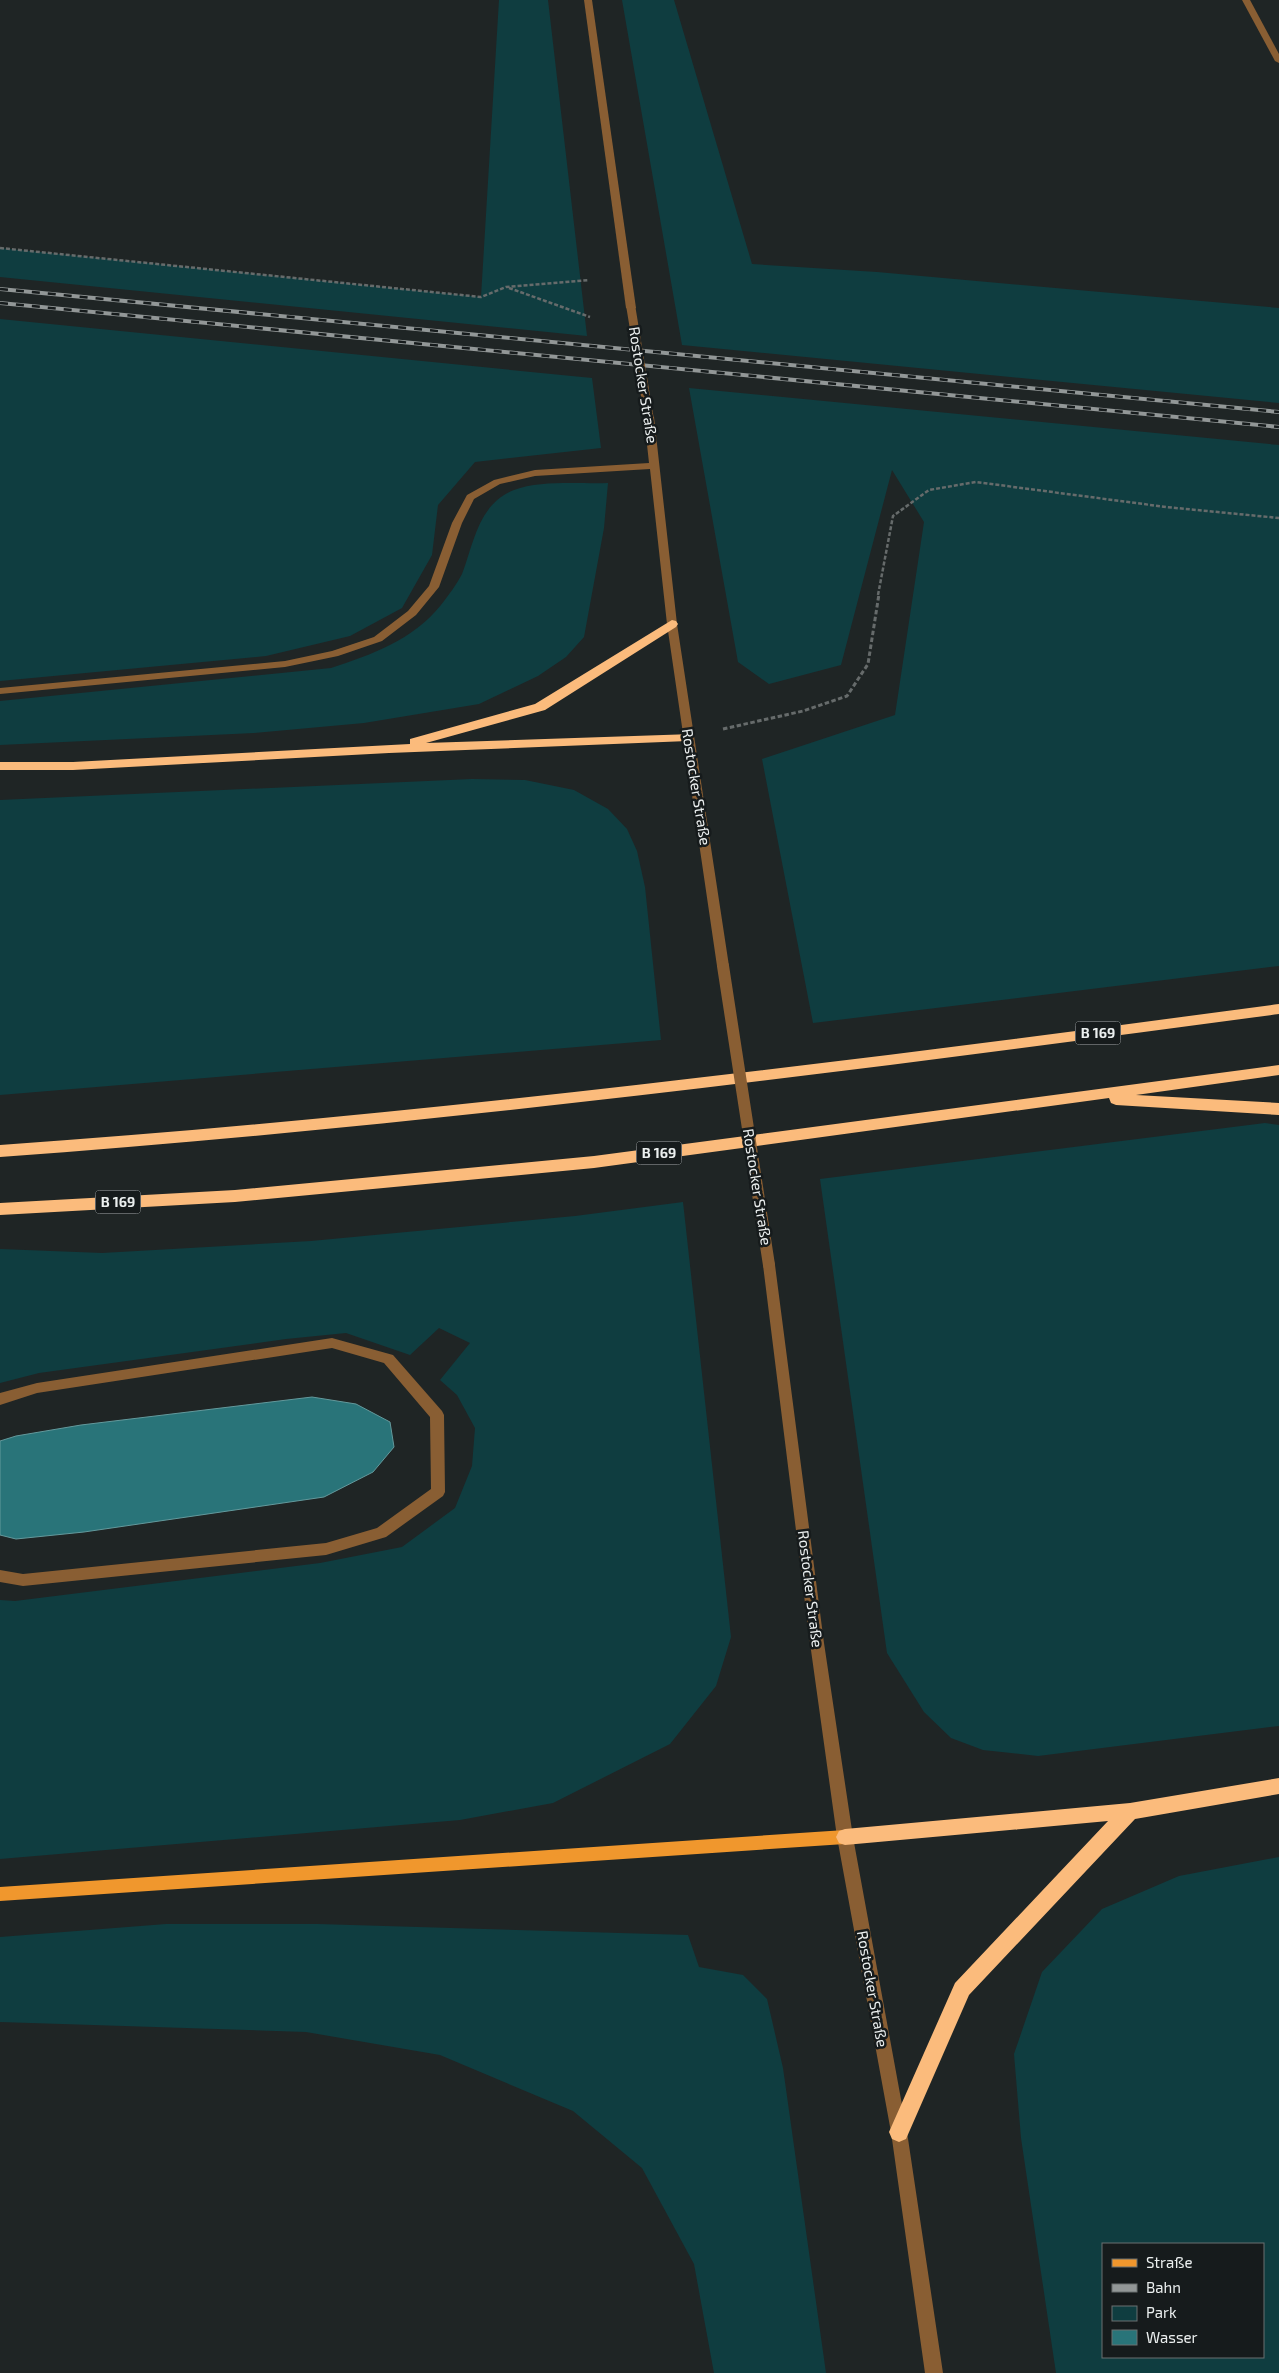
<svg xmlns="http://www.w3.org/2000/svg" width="1279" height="2373" font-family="'Exo 2',sans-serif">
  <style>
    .green { fill: #0f3d40; fill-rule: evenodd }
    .water { fill: #297479; stroke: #63999c }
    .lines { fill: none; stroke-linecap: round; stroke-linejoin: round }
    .path-far1 { stroke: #666b6b; stroke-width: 2.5; stroke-dasharray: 4 2; stroke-linecap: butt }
    .path { stroke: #666b6b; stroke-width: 3; stroke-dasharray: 4.5 2.5; stroke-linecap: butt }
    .minor { fill: #895e33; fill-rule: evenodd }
    .major { fill: #f0972d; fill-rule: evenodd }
    .highway { fill: #fbbb7c; fill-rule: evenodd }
    .rail-casing { stroke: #929797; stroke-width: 4 }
    .rail { stroke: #161b1c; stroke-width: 2.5; stroke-dasharray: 8; stroke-linecap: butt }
    .minor-bridge-far1 { stroke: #895e33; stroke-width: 9 }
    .minor-bridge { stroke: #895e33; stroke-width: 12 }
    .labels { text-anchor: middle; stroke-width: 5; stroke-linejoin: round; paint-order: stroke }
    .shield { fill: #161b1c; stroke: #abafb0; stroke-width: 1 }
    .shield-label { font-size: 14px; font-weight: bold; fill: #ebefef }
    .street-label { font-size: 15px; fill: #ebefef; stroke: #161b1c }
  </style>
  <rect width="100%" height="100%" fill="#1f2525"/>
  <!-- green -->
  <g class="green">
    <polygon points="499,0 548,0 587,336 0,277 0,248 481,297"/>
    <polygon points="622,0 674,0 752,264 877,272 1279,308 1279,403 682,345"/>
    <polygon points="0,319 592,378 601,448 475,462 438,505 432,555 402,608 350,636 266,656 0,681"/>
    <polygon points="689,388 1279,445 1279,966 813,1023 762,759 895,715 924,522 892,470 841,665 769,684 738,662"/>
    <path d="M608,483L604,528L584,637L566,657L538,676L479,704L364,723L254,733L0,745V701L331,668C371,655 413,640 441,605C448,596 457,584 462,574C474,543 478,504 514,490C540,480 580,484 608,483Z"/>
    <polygon points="472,779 525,780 574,790 608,809 627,829 637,851 645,887 661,1040 0,1095 0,800"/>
    <polygon points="1265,1123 1279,1125 1279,1726 1038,1756 983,1750 951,1738 924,1712 887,1653 820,1179"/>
    <polygon points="683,1202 731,1637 716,1686 670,1744 553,1803 460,1820 0,1859 0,1600 15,1601 320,1563 402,1547 455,1508 472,1466 475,1428 457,1395 440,1380 470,1343 439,1328 410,1355 346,1333 286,1339 39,1373 0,1383 0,1249 102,1253 311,1241 575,1216"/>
    <path d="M1279,1857V2373H1056L1021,2138L1014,2054L1042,1972L1102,1909L1179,1876ZM1103,2244H1263V2357H1103Z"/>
    <polygon points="166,1924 318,1924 688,1935 699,1967 743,1975 767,1999 783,2068 826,2373 714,2373 694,2264 642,2168 573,2111 440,2055 306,2032 0,2022 0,1937"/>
  </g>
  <!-- water -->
  <polygon class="water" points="312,1397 356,1404 390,1422 394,1447 373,1472 324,1497 84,1532 16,1539 0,1535 0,1441 16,1436 81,1425"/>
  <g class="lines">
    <!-- path-far1 -->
    <g class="path-far1">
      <polyline points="0,248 481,297 506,287 589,280"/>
      <polyline points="509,288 590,317"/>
      <polyline points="878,595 893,516 929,490 976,482 1166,507 1279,518"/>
    </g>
    <!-- path -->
    <polyline class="path" points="723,729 803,711 847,696 868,664 879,594"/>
    <!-- minor -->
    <g class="minor">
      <polygon points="584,0 592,0 636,308 631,311 626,308"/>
      <polygon points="1242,0 1250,0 1279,54 1279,63 1275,61"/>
      <polygon points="649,414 654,417 677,624 729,966 727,969 723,970 717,966 667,624 650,469 535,476 500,484 474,499 462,523 439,587 416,615 382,641 338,656 285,667 0,694 0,688 285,661 332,651 374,637 408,611 429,586 452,523 467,495 494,480 535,470 649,463 644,417"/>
      <polygon points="769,1260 774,1261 775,1265 824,1643 853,1837 907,2132 943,2373 925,2373 891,2132 837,1837 810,1643 763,1265 764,1261"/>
      <polygon points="332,1338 393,1355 442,1411 444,1415 445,1492 443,1496 386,1537 326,1555 23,1586 0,1582 0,1570 23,1574 326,1543 377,1528 431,1489 430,1417 384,1363 332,1348 37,1393 0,1405 0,1393 37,1383"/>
    </g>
    <!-- major -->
    <polygon class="major" points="845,1830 850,1832 853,1837 850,1842 845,1844 0,1901 0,1887"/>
    <!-- highway -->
    <g class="highway">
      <polygon points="672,620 676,621 678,624 676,627 545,710 426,743 693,734 694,737 688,741 389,753 73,770 0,770 0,762 73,762 410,744 410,739 535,704"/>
      <path d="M1279,1004V1014C854,1071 428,1126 0,1157V1145C428,1115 853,1061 1279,1004Z"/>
      <polygon points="1279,1065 1279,1075 1136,1095 1279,1103 1279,1115 1116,1105 1111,1103 1109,1098 594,1168 235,1202 0,1215 0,1203 235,1190 594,1156"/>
      <polygon points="1279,1778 1279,1794 1135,1819 969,1995 906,2139 899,2142 892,2139 889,2132 955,1983 1108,1821 845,1845 839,1843 836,1837 839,1831 845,1829 1130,1803"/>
    </g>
    <defs>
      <g id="rail">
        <polyline points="0,289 1279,412"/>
        <polyline points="0,303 1279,427"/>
      </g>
    </defs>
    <!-- rail casing -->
    <use href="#rail" class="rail-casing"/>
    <!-- rail -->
    <use href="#rail" class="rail"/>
    <!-- minor-bridge-far1 -->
    <polyline class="minor-bridge-far1" points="631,308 649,417"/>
    <!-- minor-bridge -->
    <polyline class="minor-bridge" points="723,966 769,1265"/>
  </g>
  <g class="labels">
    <!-- shield labels -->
    <g class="shield">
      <rect x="1075.5" y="1021.5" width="45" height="23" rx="4"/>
      <rect x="636.5" y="1141.5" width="45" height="23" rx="4"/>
      <rect x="95.5" y="1190.5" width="45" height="23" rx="4"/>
    </g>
    <g class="shield-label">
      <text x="1098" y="1038">B 169</text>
      <text x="659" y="1158">B 169</text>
      <text x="118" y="1207">B 169</text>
    </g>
    <!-- street labels -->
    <g class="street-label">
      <text transform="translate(643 385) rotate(81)" y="5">Rostocker Straße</text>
      <text transform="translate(696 787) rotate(81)" y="5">Rostocker Straße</text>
      <text transform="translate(757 1187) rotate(81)" y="5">Rostocker Straße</text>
      <text transform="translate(810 1589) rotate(83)" y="5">Rostocker Straße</text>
      <text transform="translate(872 1989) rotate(80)" y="5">Rostocker Straße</text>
    </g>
  </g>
  <!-- legend -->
  <rect x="1102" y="2243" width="162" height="115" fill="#161b1c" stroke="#6b7070"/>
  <rect x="1112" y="2259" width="25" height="8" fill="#f0972d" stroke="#6b7070"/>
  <text x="1146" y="2268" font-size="15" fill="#ebefef">Straße</text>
  <rect x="1112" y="2284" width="25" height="8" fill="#929797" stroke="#6b7070"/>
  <text x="1146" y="2293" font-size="15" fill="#ebefef">Bahn</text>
  <rect x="1112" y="2306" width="25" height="15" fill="#0f3d40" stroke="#6b7070"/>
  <text x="1146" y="2318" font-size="15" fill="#ebefef">Park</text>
  <rect x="1112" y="2330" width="25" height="15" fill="#297479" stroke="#6b7070"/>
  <text x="1146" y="2343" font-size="15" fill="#ebefef">Wasser</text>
</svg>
